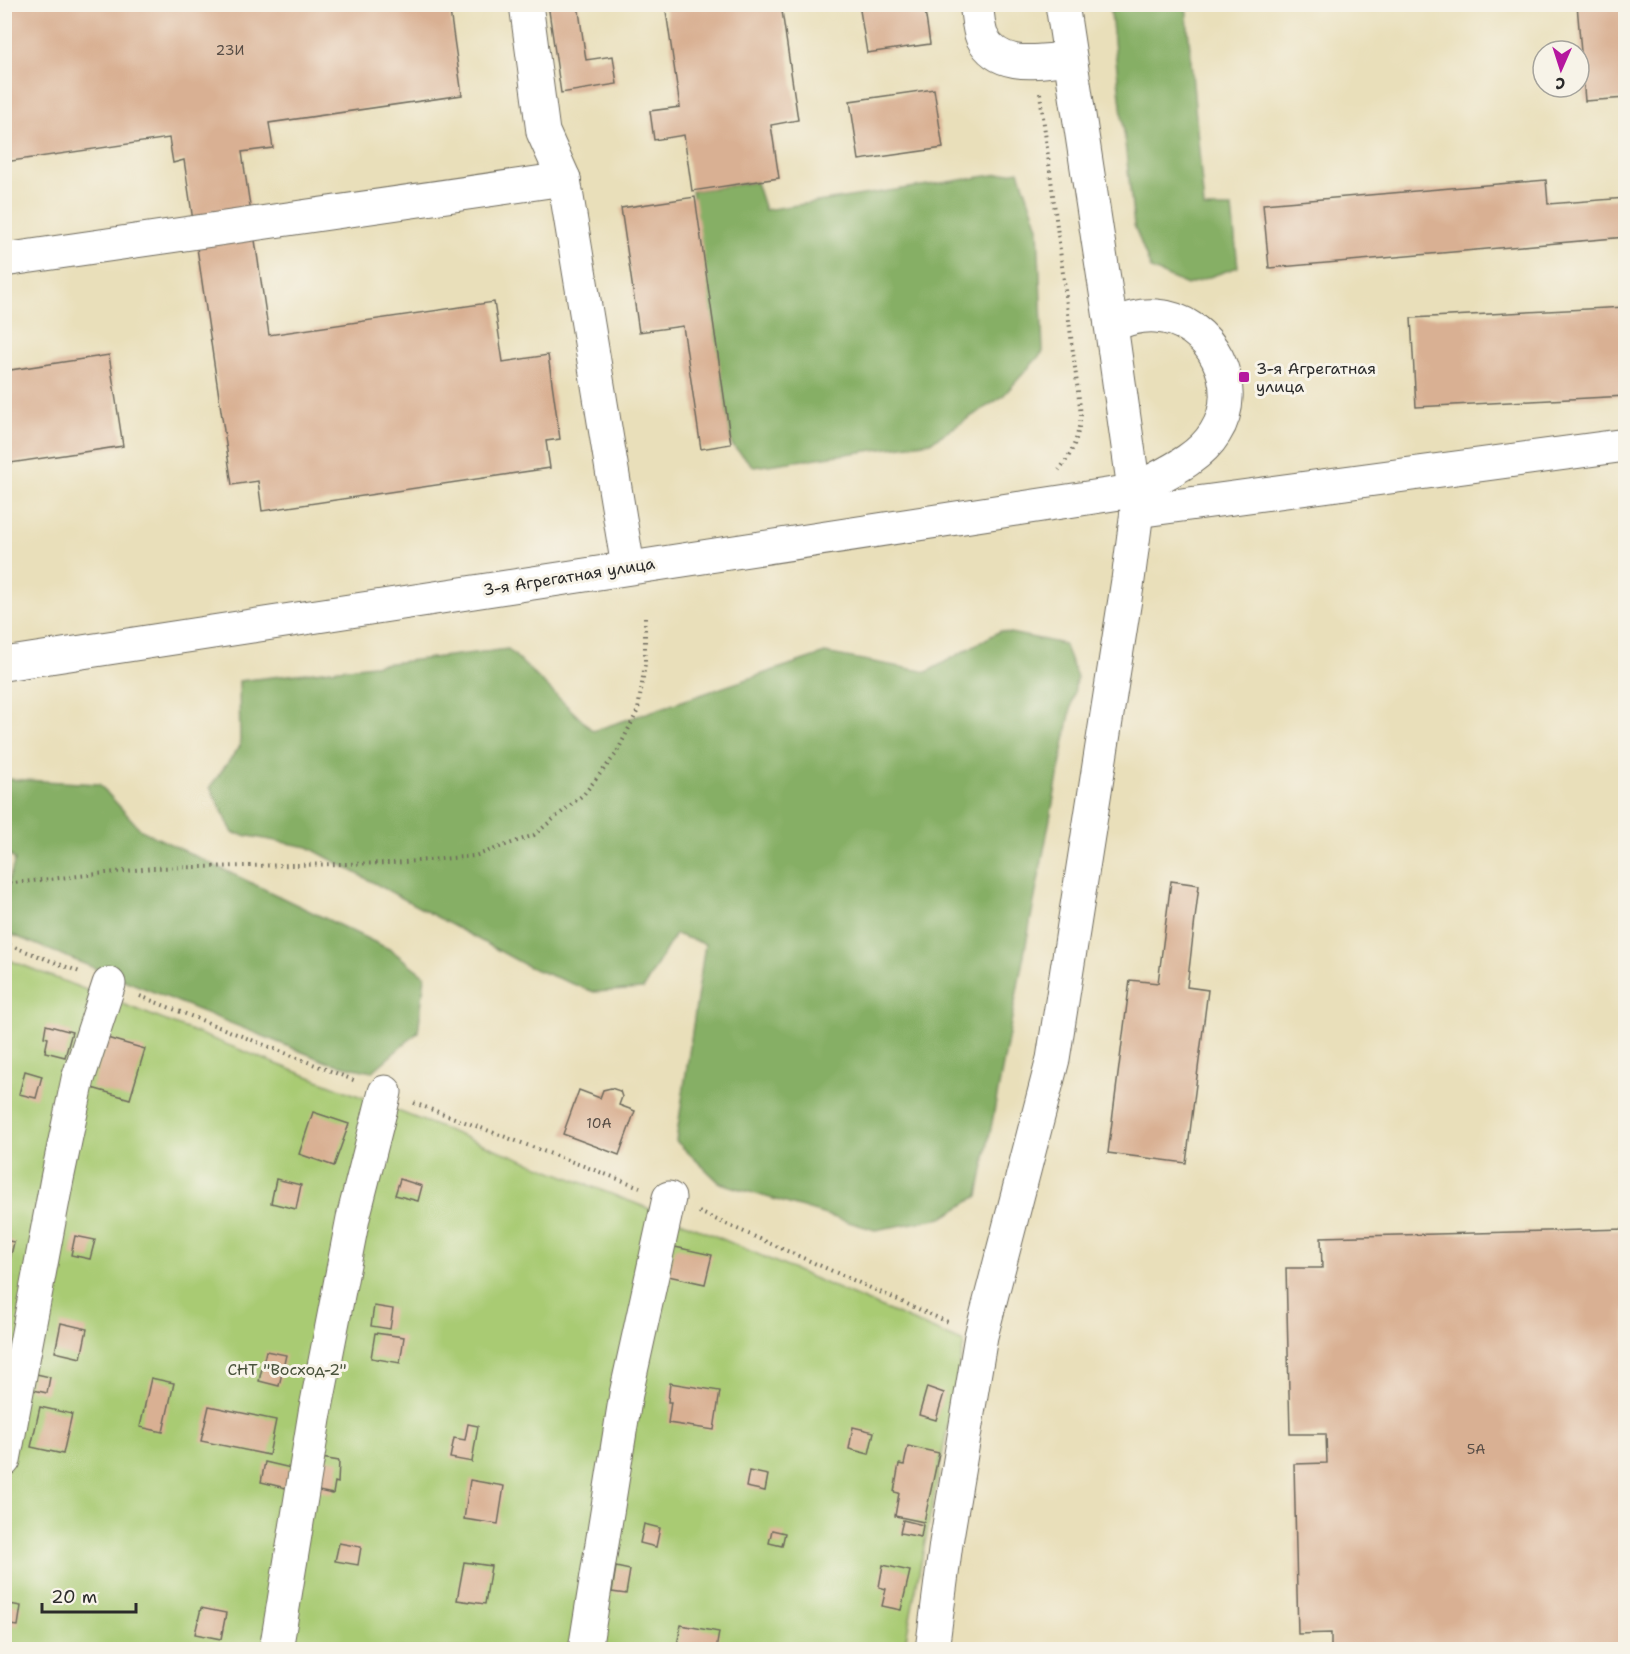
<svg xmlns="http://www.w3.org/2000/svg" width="1630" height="1654" font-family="'Shantell Sans',sans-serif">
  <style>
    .green { fill: #a9cb73; stroke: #6a7b4f; stroke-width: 1.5 }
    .forest { fill: #86af65; stroke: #586d48; stroke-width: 1.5 }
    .building { fill: #d9b093 }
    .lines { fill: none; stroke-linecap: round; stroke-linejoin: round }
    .minor-casing { stroke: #6e6a5d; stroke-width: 35 }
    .path { stroke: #6e6a5d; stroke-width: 4; stroke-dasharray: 1.5 4.5; stroke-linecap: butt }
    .minor { stroke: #fff; stroke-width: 33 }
    .poi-dot { fill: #b5179e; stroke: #f7f3e8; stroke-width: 2 }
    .labels { text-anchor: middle; stroke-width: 6; stroke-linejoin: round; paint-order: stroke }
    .number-label { font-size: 14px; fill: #564c45 }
    .poi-label { font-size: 16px; fill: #2b2b2b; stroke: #f7f3e8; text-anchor: start }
    .street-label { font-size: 16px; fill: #2b2b2b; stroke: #f7f3e8 }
    .park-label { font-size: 16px; fill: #4a533d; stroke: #f7f3e8 }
  </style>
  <rect width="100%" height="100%" fill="#f7f3e8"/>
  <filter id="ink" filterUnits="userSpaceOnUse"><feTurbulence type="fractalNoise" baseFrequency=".0167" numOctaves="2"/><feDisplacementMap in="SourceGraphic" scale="12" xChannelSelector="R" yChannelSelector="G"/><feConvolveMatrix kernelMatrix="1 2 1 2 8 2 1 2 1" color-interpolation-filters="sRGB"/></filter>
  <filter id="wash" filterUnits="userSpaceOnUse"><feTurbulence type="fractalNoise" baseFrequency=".008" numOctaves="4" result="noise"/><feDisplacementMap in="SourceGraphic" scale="24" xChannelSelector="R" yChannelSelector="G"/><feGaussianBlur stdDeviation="1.35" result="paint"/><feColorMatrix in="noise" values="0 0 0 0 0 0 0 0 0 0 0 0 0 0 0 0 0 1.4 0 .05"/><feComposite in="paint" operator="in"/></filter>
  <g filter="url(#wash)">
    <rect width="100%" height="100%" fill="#e9dfba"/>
    <!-- green -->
    <polygon class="green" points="4,958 678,1220 964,1343 904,1649 5,1649"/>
    <!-- forest -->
    <g class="forest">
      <polygon points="1110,5 1186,5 1204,208 1232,208 1238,267 1187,285 1151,269 1134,225"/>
      <polygon points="1019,171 1038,227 1043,352 1002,397 931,442 754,467 731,444 692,191 756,182 765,210"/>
      <polygon points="1000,631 1064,644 1077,677 978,1196 942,1218 875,1230 720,1183 676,1141 705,944 675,934 643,989 594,992 529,967 308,847 233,833 210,787 240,746 239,681 508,649 593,731 825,653 927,672"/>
      <polygon points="5,779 99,784 141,830 391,950 425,976 418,1032 372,1072 327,1062 5,932 5,892 15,860 5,850"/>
    </g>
    <g id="blocks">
      <!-- building -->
      <g class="building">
        <polygon points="5,4 449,4 462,95 269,123 273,148 242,152 269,335 494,302 503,362 548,355 560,439 546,441 550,468 262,511 258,481 232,485 184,160 173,163 169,138 5,162"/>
        <polygon points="548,4 578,4 586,60 613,56 617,84 561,93"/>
        <polygon points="665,4 781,4 798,120 771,125 779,178 692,191 684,135 654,140 650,111 680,107"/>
        <polygon points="859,4 924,4 930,44 867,53"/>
        <polygon points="1577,4 1626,4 1626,98 1585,101"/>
        <polygon points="934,89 943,148 859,160 850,101"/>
        <polygon points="1546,180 1548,204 1626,198 1626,237 1269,268 1263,204"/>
        <polygon points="695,197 731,444 701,449 683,326 639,332 621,208"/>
        <polygon points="1626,307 1626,396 1416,407 1411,318"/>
        <polygon points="109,355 123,446 4,464 4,371"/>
        <polygon points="1171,881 1199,885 1187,987 1208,990 1186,1163 1108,1153 1130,980 1158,983"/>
        <polygon points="46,1025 72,1032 65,1057 45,1052 48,1038 44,1037"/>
        <polygon points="107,1038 145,1049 130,1099 92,1088"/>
        <polygon points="25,1071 42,1076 36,1098 19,1094"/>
        <polygon points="611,1088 620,1091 622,1097 619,1105 635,1111 619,1155 563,1134 579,1090 600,1098 603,1090"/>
        <polygon points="313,1112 349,1124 334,1166 299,1154"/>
        <polygon points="276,1179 301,1185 296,1209 271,1203"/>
        <polygon points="400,1179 422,1186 418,1201 395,1195"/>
        <polygon points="1626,1229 1626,1650 1331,1650 1331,1633 1298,1634 1294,1464 1327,1463 1326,1434 1290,1434 1286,1268 1322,1268 1321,1237"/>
        <polygon points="75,1236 95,1240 90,1259 71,1255"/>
        <polygon points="4,1240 14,1242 9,1264 4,1263"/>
        <polygon points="675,1247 712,1255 705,1284 668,1276"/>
        <polygon points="374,1306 393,1309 390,1329 371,1326"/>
        <polygon points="61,1323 87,1329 81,1358 55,1352"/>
        <polygon points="375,1333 404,1337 400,1363 371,1358"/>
        <polygon points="266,1351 286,1355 279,1386 259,1381"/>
        <polygon points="32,1373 50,1377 47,1393 29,1389"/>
        <polygon points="151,1378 174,1383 163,1432 140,1427"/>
        <polygon points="670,1383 720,1391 714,1430 668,1423 671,1402 668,1402"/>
        <polygon points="927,1387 944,1393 936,1420 919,1415"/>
        <polygon points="209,1406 276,1420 269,1455 201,1441"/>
        <polygon points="40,1407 72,1414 63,1454 31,1447"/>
        <polygon points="468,1424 478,1426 472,1462 450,1458 454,1438 465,1440"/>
        <polygon points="853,1427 874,1432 869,1454 849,1449"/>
        <polygon points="908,1446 939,1453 924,1522 895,1516 899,1493 894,1492 899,1464 904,1465"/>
        <polygon points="321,1458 339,1461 338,1483 335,1482 333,1494 314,1490"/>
        <polygon points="265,1462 291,1468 286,1488 261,1482"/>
        <polygon points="749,1471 768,1475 765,1491 746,1487"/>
        <polygon points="470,1480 504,1486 498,1524 464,1519"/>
        <polygon points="903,1520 923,1525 921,1537 900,1533"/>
        <polygon points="644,1524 660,1528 656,1547 640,1543"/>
        <polygon points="772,1530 785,1533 782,1546 769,1543"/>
        <polygon points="339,1543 361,1547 358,1565 335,1561"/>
        <polygon points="464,1562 491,1566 485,1604 457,1600"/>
        <polygon points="883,1565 910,1571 901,1610 882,1606 886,1589 879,1587"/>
        <polygon points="616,1567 630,1570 626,1594 612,1592"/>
        <polygon points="4,1603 21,1606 18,1626 4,1624"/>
        <polygon points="201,1608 226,1613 221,1639 195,1634"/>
        <polygon points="681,1625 719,1632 716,1650 676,1650"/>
      </g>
    </g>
  </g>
  <g filter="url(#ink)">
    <use href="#blocks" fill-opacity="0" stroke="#6e6a5d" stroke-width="1.5"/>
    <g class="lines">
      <defs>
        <g id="minor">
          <polyline points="526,4 543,132 564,179 628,567"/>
          <path d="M976,4C978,14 978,28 982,37C999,71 1040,61 1070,58"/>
          <polyline points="4,260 564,179"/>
          <polyline points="1137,511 1626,445"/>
          <path d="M4,664L1133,491C1161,475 1198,461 1215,433C1245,387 1211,319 1156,316C1139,315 1127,319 1111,325"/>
          <polyline points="4,1460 57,1179 78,1079 109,984"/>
          <polyline points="276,1650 315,1413 353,1218 385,1092"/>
          <polyline points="585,1650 626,1394 669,1198"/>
          <polyline points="932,1650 946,1543 981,1336 1053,1059 1128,580 1137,511 1111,325 1062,4"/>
        </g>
      </defs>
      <!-- minor casing -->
      <use href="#minor" class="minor-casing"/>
      <!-- path -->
      <g class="path">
        <path d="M1040,93L1081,415C1078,437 1073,453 1059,470"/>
        <polyline points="4,884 153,868 393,863 475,856 534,835 584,794 616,754 638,710 645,664 645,615"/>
        <polyline points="4,943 80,972"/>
        <polyline points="140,996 356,1081"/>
        <polyline points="414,1103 640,1187"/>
        <polyline points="699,1212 950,1323"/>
      </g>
      <!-- minor -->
      <use href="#minor" class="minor"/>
    </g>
  </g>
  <!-- markers -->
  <rect class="poi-dot" x="1238" y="371" width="12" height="12" rx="3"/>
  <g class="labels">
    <!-- number labels -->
    <g class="number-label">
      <text x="230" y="55">23И</text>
      <text x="599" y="1128">10А</text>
      <text x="1476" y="1454">5А</text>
    </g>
    <!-- poi labels -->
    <g class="poi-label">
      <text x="1256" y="374">3-я Агрегатная<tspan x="1256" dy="18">улица</tspan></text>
    </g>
    <!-- street labels -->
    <g class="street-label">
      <text transform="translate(569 576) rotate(-9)" y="6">3-я Агрегатная улица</text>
    </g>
    <!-- park labels -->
    <g class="park-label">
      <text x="287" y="1375">СНТ "Восход-2"</text>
    </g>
  </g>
  <!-- margin -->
  <rect width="1630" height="1654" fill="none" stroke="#f7f3e8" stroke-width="24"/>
  <!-- north arrow -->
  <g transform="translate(1561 69) rotate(183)"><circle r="28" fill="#f7f3e8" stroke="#a5a39c" stroke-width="1.5"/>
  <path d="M0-4.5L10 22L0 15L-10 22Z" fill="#b5179e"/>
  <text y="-9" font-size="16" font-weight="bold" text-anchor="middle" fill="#2b2b2b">С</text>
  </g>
  <!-- scale -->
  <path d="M42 1603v9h94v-9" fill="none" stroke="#2b2b2b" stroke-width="3"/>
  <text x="51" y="1603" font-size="18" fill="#2b2b2b" stroke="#f7f3e8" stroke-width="4.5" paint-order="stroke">20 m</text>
</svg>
